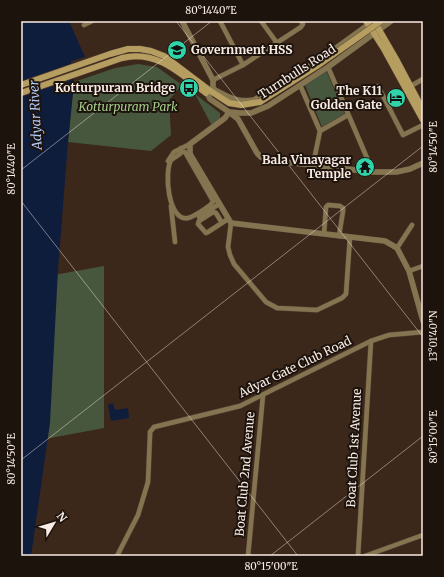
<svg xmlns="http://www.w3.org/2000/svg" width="444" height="577" font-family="Merriweather,serif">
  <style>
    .green { fill: #47573d }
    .water { fill: #0f1d3d }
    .pier { fill: #3c281b }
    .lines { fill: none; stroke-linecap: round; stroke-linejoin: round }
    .minor-casing { stroke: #574337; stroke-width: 5.5 }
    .tertiary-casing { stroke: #574337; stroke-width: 6 }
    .secondary-casing { stroke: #574337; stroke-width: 7 }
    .minor { stroke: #847550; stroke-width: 4.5 }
    .tertiary { stroke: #847550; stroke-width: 5.5 }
    .secondary { stroke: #b59e60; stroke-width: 6 }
    .secondary-bridge-casing { stroke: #574337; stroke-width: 7; stroke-linecap: butt }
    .secondary-bridge { stroke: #b59e60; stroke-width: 6 }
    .ticks { fill: none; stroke: #faece4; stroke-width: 1; stroke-opacity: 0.45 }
    .labels { text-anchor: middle; stroke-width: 4; stroke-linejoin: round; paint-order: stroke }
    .poi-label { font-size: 12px; font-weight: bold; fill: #faece4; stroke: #1c130d; text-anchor: end }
    .street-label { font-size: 12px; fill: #faece4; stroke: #1c130d }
    .park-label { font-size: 12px; font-style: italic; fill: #a6cb8c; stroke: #1c130d }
    .water-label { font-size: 13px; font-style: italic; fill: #b0c9fc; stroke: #1c130d }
    .neatline { fill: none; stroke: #faece4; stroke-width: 1.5 }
    .ticks-label { font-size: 10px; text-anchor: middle; fill: #faece4 }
  </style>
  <rect width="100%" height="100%" fill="#3c281b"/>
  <!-- green -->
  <g class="green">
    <polygon points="138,64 157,67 182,85 169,100 171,135 151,151 68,142 74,82 115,68"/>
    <polygon points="326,70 345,114 322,127 305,85"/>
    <polygon points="195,94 220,113 220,120 212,126"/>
    <polygon points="104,266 104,428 45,439 54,275"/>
  </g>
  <!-- water -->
  <g class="water">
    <polygon points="21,21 69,21 85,57 71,61 74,82 68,142 58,270 50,423 31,556 21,556"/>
    <polygon points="113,403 115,410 128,408 129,418 111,421 108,405"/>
  </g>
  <!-- pier -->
  <polygon class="pier" points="73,63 76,78 21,97 21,81"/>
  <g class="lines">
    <defs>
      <g id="minor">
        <polyline points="220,21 243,65"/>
        <polyline points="261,21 277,43"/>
        <polyline points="84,25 92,21"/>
        <polyline points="328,67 373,172"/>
        <polyline points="213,80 243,65 301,27 303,24 301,21"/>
        <polyline points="300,85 320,131 348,115"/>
        <polyline points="378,86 403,135 423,125"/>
        <polyline points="411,86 423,79"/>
        <path d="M181,148L180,154L171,160C164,172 168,222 188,218C193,217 209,207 212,203C213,202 214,200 216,198"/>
        <polyline points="181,152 185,152 213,201"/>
        <polyline points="168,161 174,152 190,144"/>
        <polyline points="313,165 320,131"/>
        <polyline points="171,206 175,242"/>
        <polyline points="199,217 219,204"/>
        <polyline points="222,223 216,213 213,212 199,221 198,224 206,233 208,232 228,219"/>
        <polyline points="231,223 228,247 230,255 234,264 266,302 277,308 317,310 342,298 346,294 350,237"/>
        <polyline points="324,234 326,207 328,205 340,206 343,208 343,211 339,236"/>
        <polyline points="397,248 412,225"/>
        <polyline points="409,271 423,266"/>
        <polyline points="117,556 138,515 148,482 150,435 150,432 154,427 240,406 371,341 389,335 423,332"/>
        <polyline points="248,556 263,395"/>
        <polyline points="358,556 371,341"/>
        <polyline points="365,556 423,535"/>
      </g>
      <g id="tertiary">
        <polyline points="182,21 213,80 213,89"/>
        <path d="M209,90L213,89C228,97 237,103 254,100L321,59L372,22"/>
        <polyline points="207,93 210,99 229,112 240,113 251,113 268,106 328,67 391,21"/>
        <polyline points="423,163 410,169 396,172 373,172 267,160 261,157 257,153 238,119 229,112 225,118 190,144 190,154 231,223 385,241 397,248 409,271 423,321"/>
      </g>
      <g id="secondary">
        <polyline points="366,21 384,49 423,120"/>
        <polyline points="374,21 396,59 423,110"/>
        <polyline points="21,85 110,54 128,49 140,49 151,51 164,56 209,90 229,103 241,105 260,102"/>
        <path d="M21,93L122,58C156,49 181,74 206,93"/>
      </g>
    </defs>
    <!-- minor casing -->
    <use href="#minor" class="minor-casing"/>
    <!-- tertiary casing -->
    <use href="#tertiary" class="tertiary-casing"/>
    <!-- secondary casing -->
    <use href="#secondary" class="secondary-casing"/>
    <!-- minor -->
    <use href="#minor" class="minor"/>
    <!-- tertiary -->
    <use href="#tertiary" class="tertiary"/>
    <!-- secondary -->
    <use href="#secondary" class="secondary"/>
    <defs>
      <polyline id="secondary-bridge" points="260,102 317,66 381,21"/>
    </defs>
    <!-- secondary-bridge casing -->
    <use href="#secondary-bridge" class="secondary-bridge-casing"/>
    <!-- secondary-bridge -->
    <use href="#secondary-bridge" class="secondary-bridge"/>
  </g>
  <!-- ticks -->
  <path class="ticks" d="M176,21L423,337M21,170L212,21M21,201L298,556M21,460L423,146M270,556L423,436"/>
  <!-- icons -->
  <defs>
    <symbol id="school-disc" viewBox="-11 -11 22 22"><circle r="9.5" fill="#31d4a9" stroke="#1c130d"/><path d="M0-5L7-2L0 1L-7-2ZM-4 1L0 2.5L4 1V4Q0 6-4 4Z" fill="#111"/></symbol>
    <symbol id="bus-disc" viewBox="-11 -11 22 22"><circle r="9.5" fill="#31d4a9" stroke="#1c130d"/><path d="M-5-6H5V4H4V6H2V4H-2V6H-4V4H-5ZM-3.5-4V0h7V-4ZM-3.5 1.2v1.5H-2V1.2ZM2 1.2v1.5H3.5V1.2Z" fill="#111"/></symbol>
    <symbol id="hotel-disc" viewBox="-11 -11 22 22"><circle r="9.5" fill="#31d4a9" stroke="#1c130d"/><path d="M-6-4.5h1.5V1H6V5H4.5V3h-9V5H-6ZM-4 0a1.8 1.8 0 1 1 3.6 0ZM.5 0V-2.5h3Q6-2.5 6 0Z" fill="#111"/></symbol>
    <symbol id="temple-disc" viewBox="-11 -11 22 22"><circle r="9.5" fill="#31d4a9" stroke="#1c130d"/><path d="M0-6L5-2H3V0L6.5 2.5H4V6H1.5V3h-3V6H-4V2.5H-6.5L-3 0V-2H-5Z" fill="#111"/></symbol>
  </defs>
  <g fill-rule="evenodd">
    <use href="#school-disc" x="166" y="39" width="22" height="22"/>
    <use href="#bus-disc" x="178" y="77" width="22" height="22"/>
    <use href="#hotel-disc" x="385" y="87" width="22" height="22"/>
    <use href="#temple-disc" x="354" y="156" width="22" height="22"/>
  </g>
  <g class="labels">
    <!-- poi labels -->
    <g class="poi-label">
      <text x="191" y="54" text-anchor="start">Government HSS</text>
      <text x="175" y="92">Kotturpuram Bridge</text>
      <text x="382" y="95">The K11<tspan x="382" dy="14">Golden Gate</tspan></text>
      <text x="351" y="164">Bala Vinayagar<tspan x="351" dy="14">Temple</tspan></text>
    </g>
    <!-- street labels -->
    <g class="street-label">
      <text transform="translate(297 72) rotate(-33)" y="4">Turnbulls Road</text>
      <text transform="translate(295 367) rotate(-26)" y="4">Adyar Gate Club Road</text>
      <text transform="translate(354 448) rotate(-87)" y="4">Boat Club 1st Avenue</text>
      <text transform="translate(245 474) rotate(-85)" y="4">Boat Club 2nd Avenue</text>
    </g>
    <!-- park labels -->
    <g class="park-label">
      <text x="128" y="111">Kotturpuram Park</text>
    </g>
    <!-- water labels -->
    <g class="water-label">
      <text transform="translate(35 115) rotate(-93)" y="5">Adyar River</text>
    </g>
  </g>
  <!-- border -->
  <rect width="444" height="577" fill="none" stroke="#1c130d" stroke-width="44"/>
  <!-- north arrow -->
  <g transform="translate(54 523) rotate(52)" stroke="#1c130d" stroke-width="3" paint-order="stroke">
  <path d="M0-3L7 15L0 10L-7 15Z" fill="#faece4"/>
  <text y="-6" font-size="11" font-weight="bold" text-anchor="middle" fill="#faece4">N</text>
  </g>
  <rect x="22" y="22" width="400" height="533" class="neatline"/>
  <g class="ticks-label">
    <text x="211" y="14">80°14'40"E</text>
    <text transform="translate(433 147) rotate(-90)" y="4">80°14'50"E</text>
    <text transform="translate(11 169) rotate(-90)" y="4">80°14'40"E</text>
    <text transform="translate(433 336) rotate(-90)" y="4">13°01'40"N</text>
    <text transform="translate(433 437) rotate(-90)" y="4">80°15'00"E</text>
    <text transform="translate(11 459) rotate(-90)" y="4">80°14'50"E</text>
    <text x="271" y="570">80°15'00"E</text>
  </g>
</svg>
